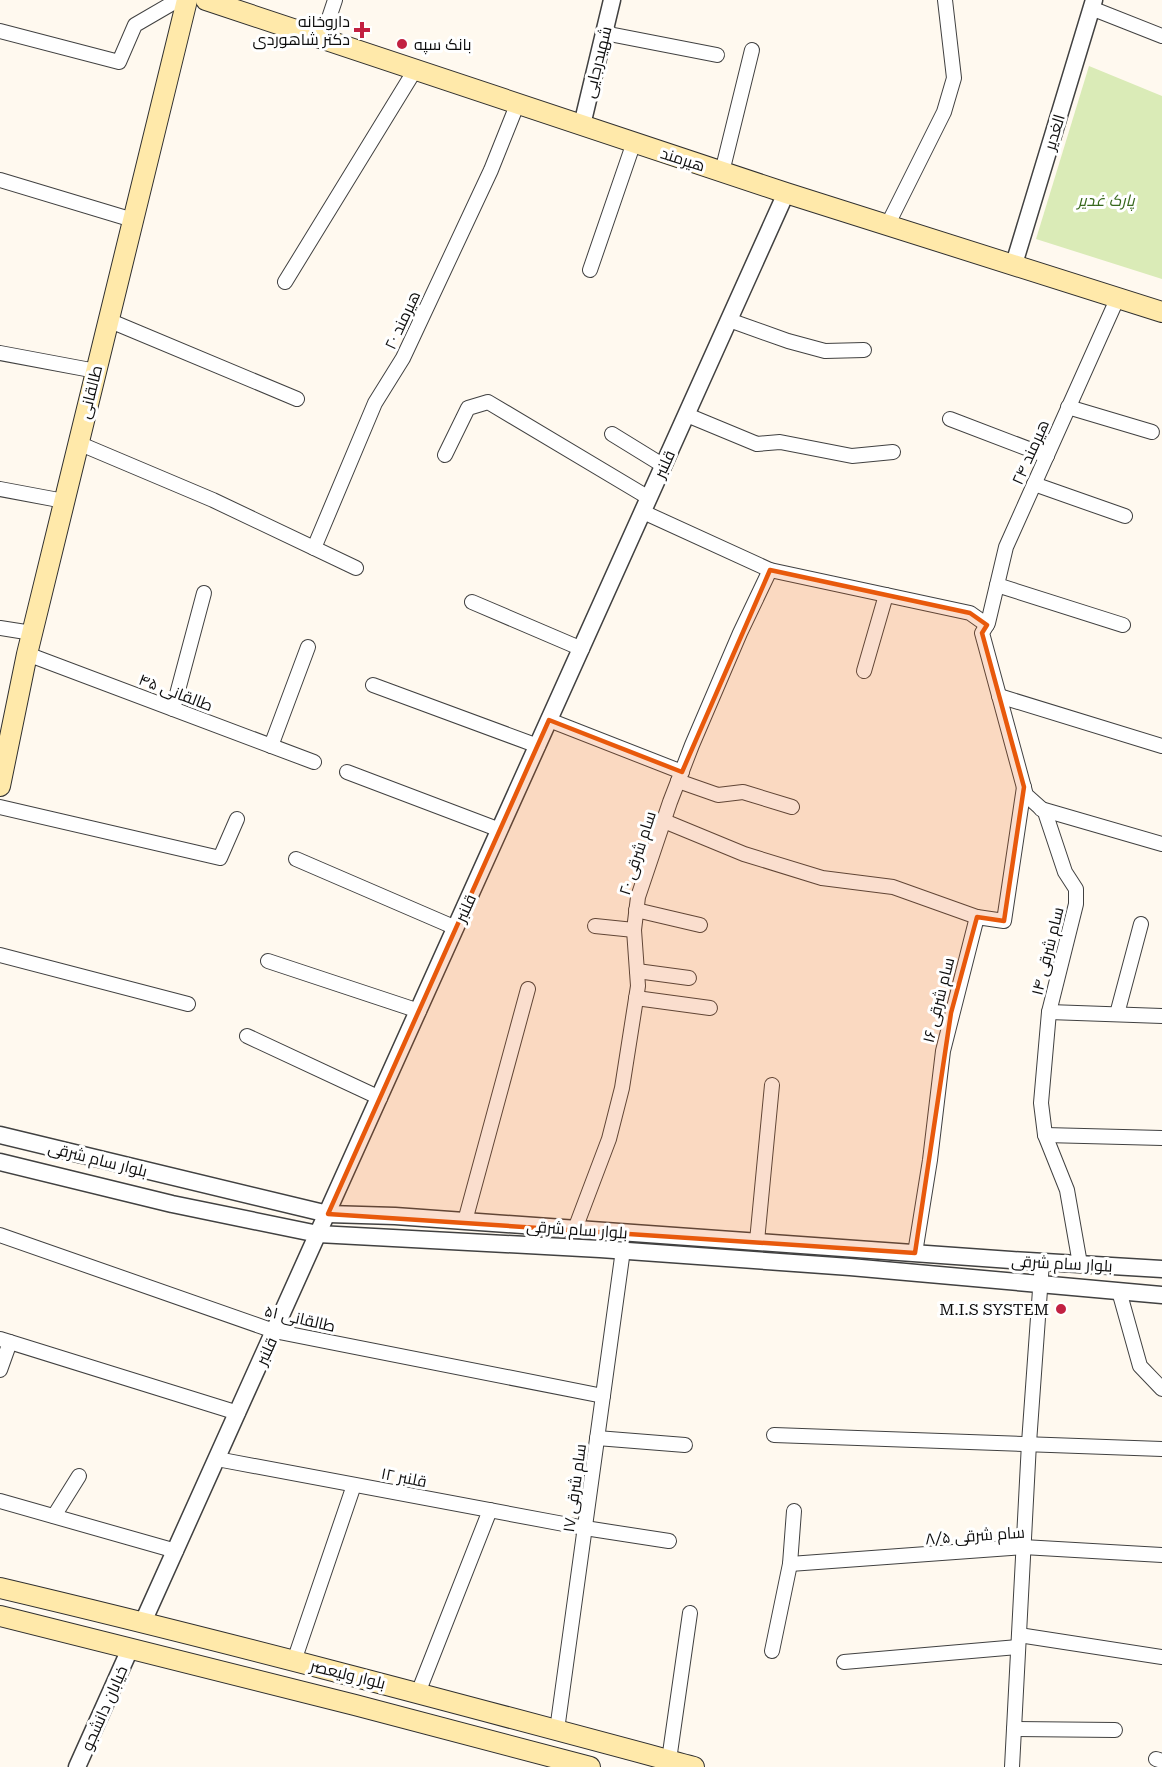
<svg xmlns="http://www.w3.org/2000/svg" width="1162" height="1767" font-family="'Roboto Serif',Cairo,serif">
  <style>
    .green { fill: #daebb7 }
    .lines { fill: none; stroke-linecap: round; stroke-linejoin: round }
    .minor-casing { stroke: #414141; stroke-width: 16 }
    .tertiary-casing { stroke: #414141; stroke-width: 19 }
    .secondary-casing { stroke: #303030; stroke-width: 22 }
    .minor { stroke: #fff; stroke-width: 14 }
    .tertiary { stroke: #fff; stroke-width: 16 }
    .secondary { stroke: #ffe9aa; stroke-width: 20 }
    .marked { fill: #e8590c; fill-opacity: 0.2; stroke: #e8590c; stroke-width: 4.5; stroke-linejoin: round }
    .poi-dot { fill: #c22141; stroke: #fff; stroke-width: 2 }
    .labels { text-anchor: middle; stroke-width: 6; stroke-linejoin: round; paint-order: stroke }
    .poi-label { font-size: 16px; fill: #0e0e0e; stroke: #fff; text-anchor: end }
    .street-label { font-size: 16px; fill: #0e0e0e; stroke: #fff }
    .park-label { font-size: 16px; font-style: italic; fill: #37681c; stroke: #fff }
  </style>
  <rect width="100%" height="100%" fill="#fff9ef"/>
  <!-- green -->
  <polygon class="green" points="1089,66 1162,96 1162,279 1036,239"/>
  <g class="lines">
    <defs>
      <g id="minor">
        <polyline points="1091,8 1162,36"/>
        <polyline points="0,31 119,62 135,25 178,0"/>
        <polyline points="604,33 717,55"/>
        <polyline points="322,39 335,0"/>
        <polyline points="722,172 752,50"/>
        <polyline points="0,180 133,220"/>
        <polyline points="888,224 944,112 954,78 945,0"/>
        <polyline points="590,270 634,142"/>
        <polyline points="285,282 415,70"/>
        <polyline points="108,320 297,399"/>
        <polyline points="729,320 788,341 825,351 864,350"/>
        <polyline points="0,353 96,371"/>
        <polyline points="1068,407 1152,432"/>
        <polyline points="687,415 757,444 780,442 852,456 893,452"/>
        <polyline points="950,419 1047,456"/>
        <polyline points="612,434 664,466"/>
        <polyline points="78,443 213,500 356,568"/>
        <polyline points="445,455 468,408 488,402 649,498"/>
        <polyline points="1034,484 1125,516"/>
        <polyline points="0,489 64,501"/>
        <polyline points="643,512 770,570 970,613 987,625"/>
        <polyline points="314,548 375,403 403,358 491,170 517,105"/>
        <polyline points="997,585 1123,625"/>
        <polyline points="472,602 582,649"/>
        <polyline points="0,628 32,633"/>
        <polyline points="27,654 314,762"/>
        <polyline points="864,671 886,595"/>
        <polyline points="373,685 538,746"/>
        <polyline points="999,696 1162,746"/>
        <polyline points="173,709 204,593"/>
        <polyline points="549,720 682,772"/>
        <polyline points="271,746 308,647"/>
        <polyline points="347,772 500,830"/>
        <polyline points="678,781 718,795 743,792 792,807"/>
        <polyline points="0,807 220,858 237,819"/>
        <polyline points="1041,809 1162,844"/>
        <polyline points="664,821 744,854 822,878 893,887 977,917"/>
        <polyline points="296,859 456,928"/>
        <polyline points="636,910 700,925"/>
        <polyline points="595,926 634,930"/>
        <polyline points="0,955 188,1004"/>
        <polyline points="268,961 419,1011"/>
        <polyline points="637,971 689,978"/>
        <polyline points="636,998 710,1008"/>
        <polyline points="1049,1012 1162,1016"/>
        <polyline points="1117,1014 1141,924"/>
        <polyline points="247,1036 380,1098"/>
        <polyline points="1045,1135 1162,1138"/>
        <polyline points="465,1221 528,989"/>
        <polyline points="575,1229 609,1139 622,1088 638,986 634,930 638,897 670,802 692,745 740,633 770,570"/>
        <polyline points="0,1235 274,1331 603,1396"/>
        <polyline points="757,1241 772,1085"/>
        <polyline points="915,1253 930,1160 943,1051 977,917 1004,921 1024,787"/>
        <polyline points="1080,1264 1067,1190 1045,1135 1041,1103 1049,1012 1076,904 1076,889 1065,872 1045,812 1026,795 982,633 988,623 1006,547 1118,297"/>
        <polyline points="1119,1291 1140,1366 1162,1389"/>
        <polyline points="0,1339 238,1413"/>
        <polyline points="0,1370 10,1342"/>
        <polyline points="774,1435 1162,1449"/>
        <polyline points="597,1438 685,1445"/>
        <polyline points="217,1459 585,1528 669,1541"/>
        <polyline points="0,1501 176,1551"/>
        <polyline points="54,1516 79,1476"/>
        <polyline points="790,1564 1023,1547 1162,1555"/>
        <polyline points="1019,1635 1162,1657"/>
        <polyline points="772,1651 790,1564 794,1511"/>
        <polyline points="294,1661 354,1485"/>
        <polyline points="844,1662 1018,1647"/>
        <polyline points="418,1693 490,1510"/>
        <polyline points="1014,1729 1115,1730"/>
        <polyline points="557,1730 623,1250"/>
        <polyline points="1156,1759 1162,1761"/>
        <polyline points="669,1760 690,1613"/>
        <polyline points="1012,1767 1029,1443 1042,1262"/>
      </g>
      <g id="tertiary">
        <polyline points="582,125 612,0"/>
        <polyline points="1014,264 1094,0"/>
        <polyline points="0,1135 328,1214 395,1216 1011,1260 1162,1269"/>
        <polyline points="0,1162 172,1204 318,1234 600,1249 850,1267 1162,1295"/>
        <polyline points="143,1622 786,193"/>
        <polyline points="77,1767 130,1649"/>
      </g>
      <g id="secondary">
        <polyline points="206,0 786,193 1162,312"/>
        <polyline points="0,786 27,654 187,0"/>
        <path d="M0,1588C233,1643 463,1705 694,1767"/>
        <polyline points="0,1616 355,1705 590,1767"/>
      </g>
    </defs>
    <!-- minor casing -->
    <use href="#minor" class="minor-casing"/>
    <!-- tertiary casing -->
    <use href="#tertiary" class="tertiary-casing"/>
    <!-- secondary casing -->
    <use href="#secondary" class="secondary-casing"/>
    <!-- minor -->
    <use href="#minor" class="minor"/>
    <!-- tertiary -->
    <use href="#tertiary" class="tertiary"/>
    <!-- secondary -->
    <use href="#secondary" class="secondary"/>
  </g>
  <!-- marked area -->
  <path class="marked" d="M770,570L970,613L987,625L982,633L1024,787L1004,921L977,917L951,1013L915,1253L328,1214L549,720L682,772Z"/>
  <!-- markers -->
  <g class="poi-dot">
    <path d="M359 21h6v6h6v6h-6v6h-6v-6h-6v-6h6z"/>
    <circle cx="402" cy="44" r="6"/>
    <circle cx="1061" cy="1309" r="6"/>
  </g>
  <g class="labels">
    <!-- poi labels -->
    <g class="poi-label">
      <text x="350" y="27">داروخانه<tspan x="350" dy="18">دکتر شاهوردی</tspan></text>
      <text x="414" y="50" text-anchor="start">بانک سپه</text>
      <text x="1049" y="1315">M.I.S SYSTEM</text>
    </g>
    <!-- street labels -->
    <g class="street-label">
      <text transform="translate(597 62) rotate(-76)" y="6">شهیدرجایی</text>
      <text transform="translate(1054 132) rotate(-73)" y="6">الغدیر</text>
      <text transform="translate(683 159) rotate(18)" y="6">هیرمند</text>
      <text transform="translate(402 320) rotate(-65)" y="6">هیرمند ۲۰</text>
      <text transform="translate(90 392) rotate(-76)" y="6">طالقانی</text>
      <text transform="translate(1030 452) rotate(-66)" y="6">هیرمند ۲۴</text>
      <text transform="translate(664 464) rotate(-66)" y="6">قلنبر</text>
      <text transform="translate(176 692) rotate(21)" y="6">طالقانی ۴۵</text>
      <text transform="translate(637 853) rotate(-72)" y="6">سام شرقی ۲۰</text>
      <text transform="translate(465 908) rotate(-66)" y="6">قلنبر</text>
      <text transform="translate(1047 951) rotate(-76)" y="6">سام شرقی ۱۴</text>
      <text transform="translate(938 1000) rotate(-76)" y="6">سام شرقی ۱۶</text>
      <text transform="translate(98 1159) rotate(14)" y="6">بلوار سام شرقی</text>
      <text transform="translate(577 1229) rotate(4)" y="6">بلوار سام شرقی</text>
      <text transform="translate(1062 1263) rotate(3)" y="6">بلوار سام شرقی</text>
      <text transform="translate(300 1318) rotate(13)" y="6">طالقانی ۵۱</text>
      <text transform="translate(266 1351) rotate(-66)" y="6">قلنبر</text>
      <text transform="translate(404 1477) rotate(11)" y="6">قلنبر ۱۲</text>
      <text transform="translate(574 1488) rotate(-82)" y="6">سام شرقی ۱۷</text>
      <text transform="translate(975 1535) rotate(-4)" y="6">سام شرقی ۸/۵</text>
      <text transform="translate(348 1674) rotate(14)" y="6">بلوار ولیعصر</text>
      <text transform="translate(104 1708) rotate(-66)" y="6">خیابان دانشجو</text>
    </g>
    <!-- park labels -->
    <g class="park-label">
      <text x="1106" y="206">پارک غدیر</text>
    </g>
  </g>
</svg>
